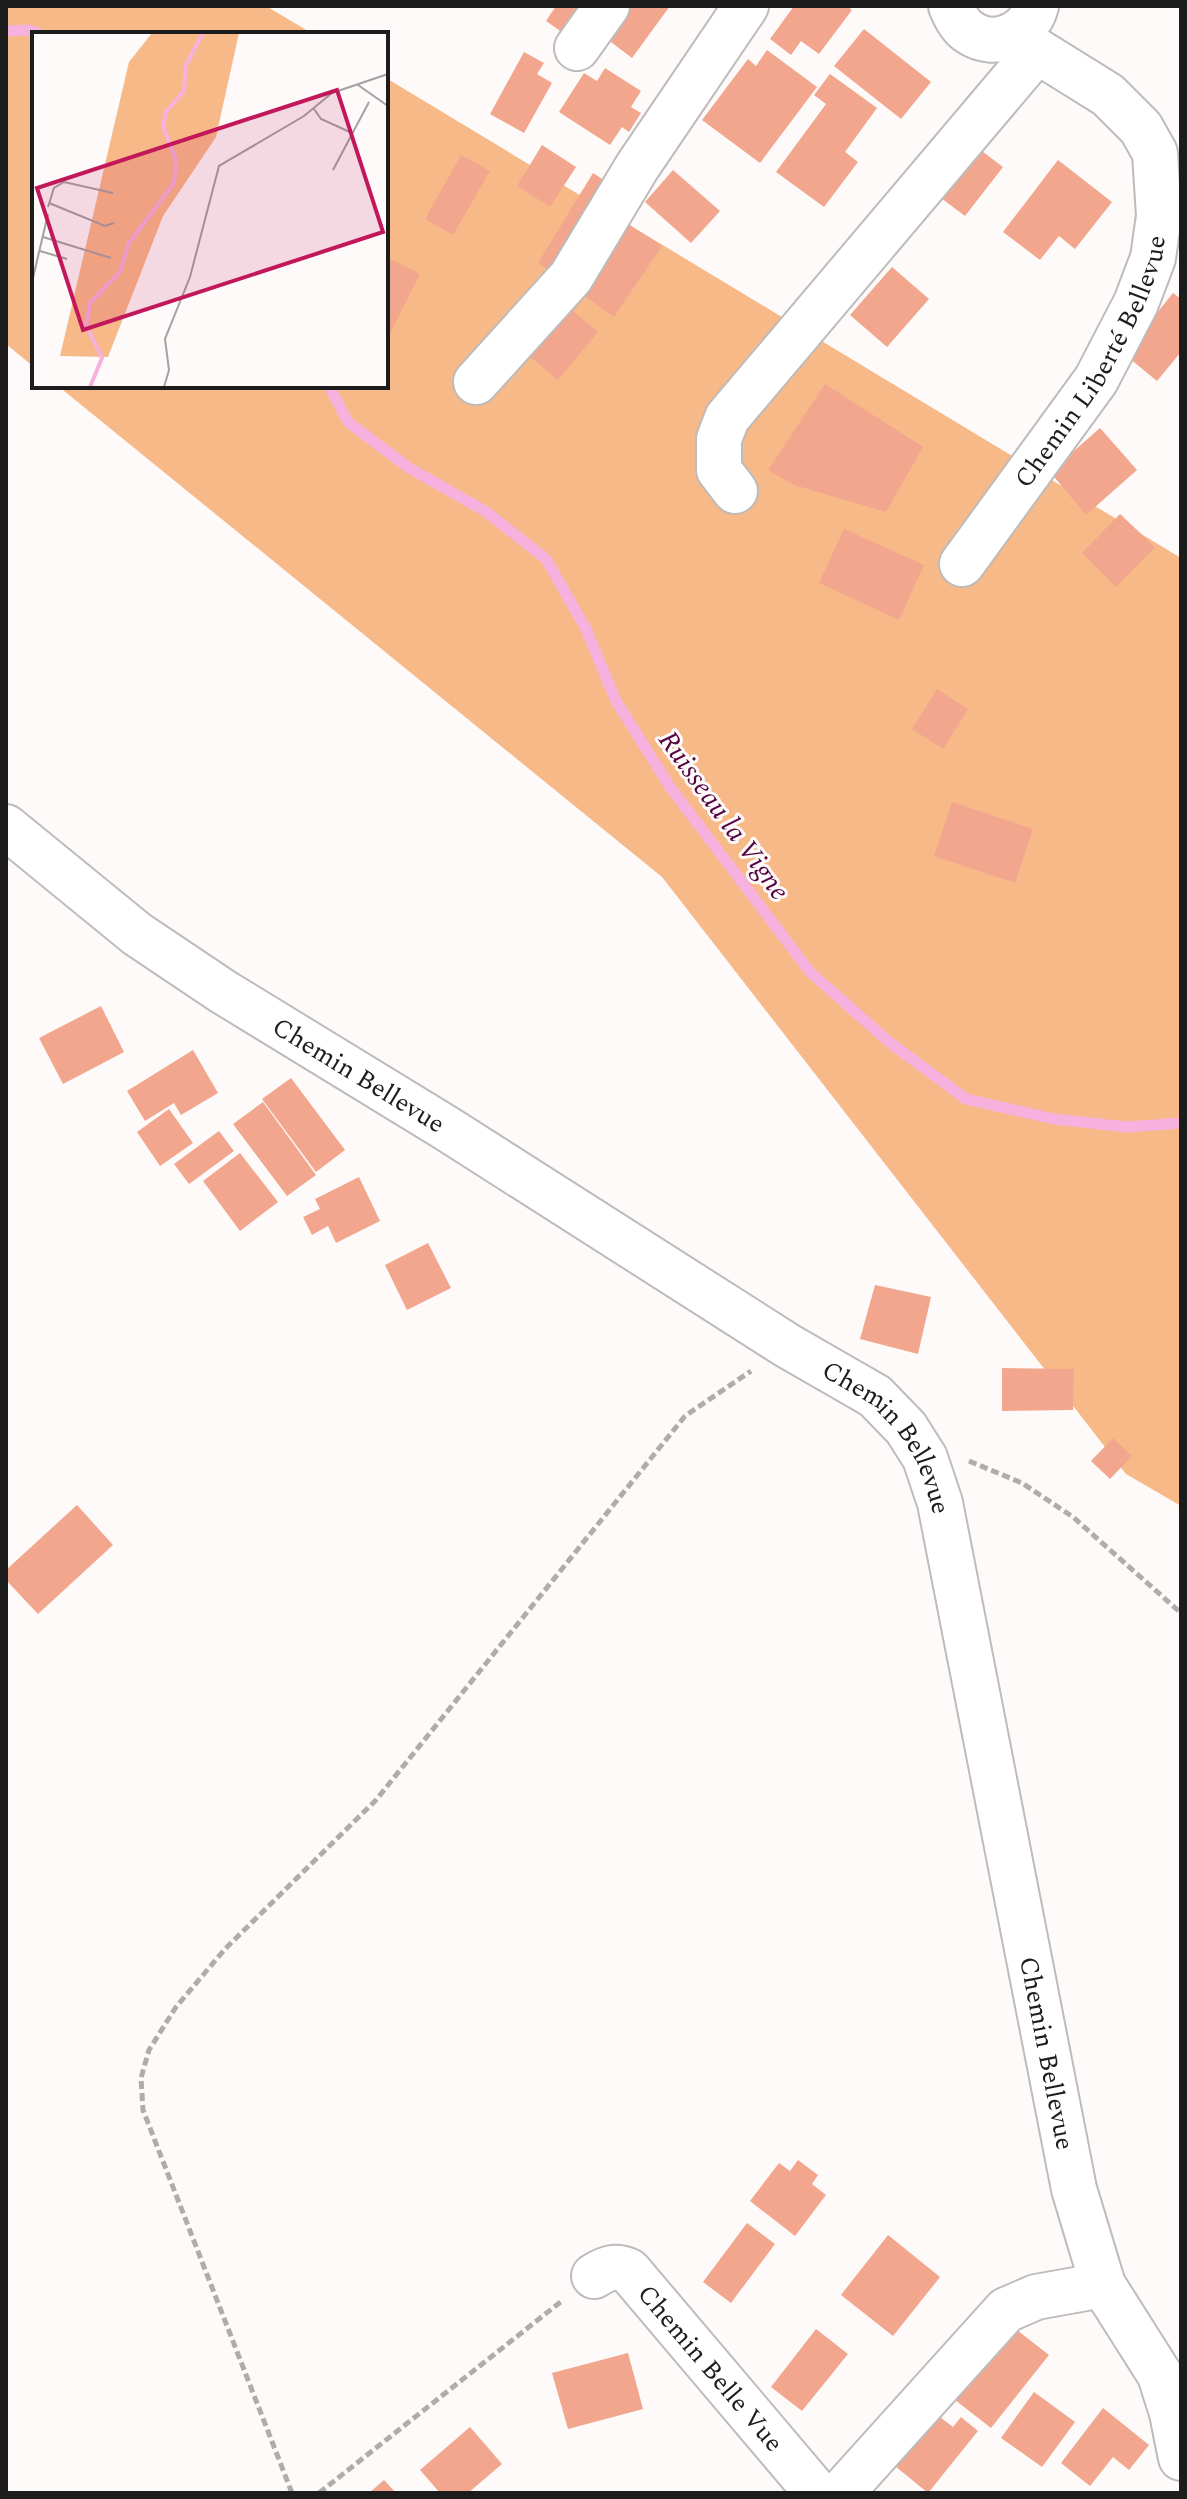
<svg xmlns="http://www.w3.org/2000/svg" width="1187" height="2499" font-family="Spectral,serif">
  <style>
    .forest { fill: #f8b988 }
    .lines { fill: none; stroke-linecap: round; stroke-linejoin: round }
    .stream { stroke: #f6b1de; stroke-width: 11 }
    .building { fill: #f2a68d }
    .minor-casing { stroke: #bebbbb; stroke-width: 48 }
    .path { stroke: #afadac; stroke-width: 5; stroke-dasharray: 8 4; stroke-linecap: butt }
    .minor { stroke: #fff; stroke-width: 44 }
    .labels { text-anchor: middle; stroke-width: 6; stroke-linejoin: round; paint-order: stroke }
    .street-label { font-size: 26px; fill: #1d1c1c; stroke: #fdfaf9 }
    .water-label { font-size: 28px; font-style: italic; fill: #550442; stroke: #fdfaf9 }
    .inset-river { fill: none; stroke: #f6b1de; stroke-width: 4 }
    .inset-road { fill: none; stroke: #a3a1a1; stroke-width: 2 }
    .view { fill: #c2185b; fill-opacity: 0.15; stroke: #c2185b; stroke-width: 4 }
    .inset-edge { fill: none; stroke: #1d1c1c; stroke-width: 4 }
  </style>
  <rect width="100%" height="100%" fill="#fdfaf9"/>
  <!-- forest -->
  <g class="forest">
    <polygon points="6,6 266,6 313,34 34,34 34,367 6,344"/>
    <polygon points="386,78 1181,558 1181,1506 1126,1474 662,877 58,386 386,386"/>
  </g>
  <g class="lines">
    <!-- stream -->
    <g class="stream">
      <polyline points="6,31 30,30 40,34"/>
      <polyline points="329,386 348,422 409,468 485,511 546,559 585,627 616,701 670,787 810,972 889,1042 966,1099 1054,1119 1127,1127 1181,1123"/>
    </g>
  </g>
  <!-- building -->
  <g class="building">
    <polygon points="556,6 601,6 576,42 546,21"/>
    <polygon points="626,6 670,6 632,58 603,36"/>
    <polygon points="794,6 847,6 852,10 819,54 801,41 791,55 770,39"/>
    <polygon points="864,29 931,82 901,119 834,66"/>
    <polygon points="767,50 817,87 760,163 702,120 748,59 756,66"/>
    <polygon points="524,52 544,63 537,74 552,83 524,133 490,114"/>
    <polygon points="605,68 641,91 631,107 641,113 629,132 622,127 610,145 559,112 584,73 597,81"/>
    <polygon points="830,74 877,108 845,152 858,162 824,207 776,172 826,104 814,95"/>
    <polygon points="542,145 576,167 550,207 517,186"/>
    <polygon points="974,145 1003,167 965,216 937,195"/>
    <polygon points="461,155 490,171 453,235 425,219"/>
    <polygon points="1058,160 1112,202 1075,249 1059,236 1040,260 1003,232"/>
    <polygon points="673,170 720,211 691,243 645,202"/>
    <polygon points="593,173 619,190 555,274 538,263"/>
    <polygon points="622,220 662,246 614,317 576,290"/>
    <polygon points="386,257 420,274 386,341"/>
    <polygon points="892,267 929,299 887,347 850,315"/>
    <polygon points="1173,293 1181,299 1181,352 1157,381 1124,354"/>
    <polygon points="562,302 598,332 558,380 522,350"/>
    <polygon points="825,384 923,447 886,512 794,485 768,470"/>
    <polygon points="1100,428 1137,470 1086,515 1050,472"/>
    <polygon points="1120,514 1155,547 1116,587 1082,553"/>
    <polygon points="844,529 924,565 899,620 819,583"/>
    <polygon points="937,689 968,709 943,749 912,729"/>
    <polygon points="952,802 1033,829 1015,883 934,856"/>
    <polygon points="101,1006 124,1052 63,1084 39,1038"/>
    <polygon points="193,1050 218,1093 181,1115 174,1103 145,1121 127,1091"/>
    <polygon points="291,1078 345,1150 316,1172 262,1099"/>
    <polygon points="263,1102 316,1175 287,1196 233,1124"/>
    <polygon points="169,1109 193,1143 160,1166 137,1132"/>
    <polygon points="219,1131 234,1151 189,1184 174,1164"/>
    <polygon points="240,1153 278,1202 240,1231 203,1181"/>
    <polygon points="359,1177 380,1221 336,1243 328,1226 312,1235 303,1217 320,1209 315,1199"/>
    <polygon points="428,1243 451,1288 407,1310 385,1265"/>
    <polygon points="875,1285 931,1297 918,1354 860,1339"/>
    <polygon points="1002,1368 1074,1369 1073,1410 1002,1411"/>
    <polygon points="1113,1438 1132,1456 1110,1479 1091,1461"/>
    <polygon points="77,1505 113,1545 38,1614 6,1580 6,1570"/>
    <polygon points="798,2160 818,2175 812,2184 826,2195 795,2236 750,2201 779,2163 790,2171"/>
    <polygon points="747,2223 775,2244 731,2303 703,2282"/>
    <polygon points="888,2235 940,2277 893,2336 841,2295"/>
    <polygon points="1008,2323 1049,2355 991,2428 950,2396"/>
    <polygon points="816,2329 848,2354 802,2411 771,2387"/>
    <polygon points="628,2353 643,2409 568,2429 552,2373"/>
    <polygon points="1034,2392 1075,2422 1042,2467 1001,2438"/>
    <polygon points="1103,2408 1149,2445 1129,2470 1113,2457 1090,2486 1061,2463"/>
    <polygon points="936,2414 953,2427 961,2417 978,2431 928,2493 895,2466"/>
    <polygon points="470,2427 502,2464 468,2493 440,2493 420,2470"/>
    <polygon points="384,2480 396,2493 369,2493"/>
  </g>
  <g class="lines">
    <defs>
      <g id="minor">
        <path d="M951,6C955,16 960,26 969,32C995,50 1029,34 1036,6"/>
        <polyline points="577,48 607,6"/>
        <polyline points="476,382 571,277 637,167 746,6"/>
        <polyline points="735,491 719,470 719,439 727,418 1037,51"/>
        <path id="s1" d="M962,564L1096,380L1136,303L1153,258L1159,216L1155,153L1141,128L1108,95L1013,36"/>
        <path id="s2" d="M6,827L137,934L222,991L446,1128L788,1346L875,1396L906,1428L925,1458L940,1503L1074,2189L1103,2285L1160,2375L1172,2413L1181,2458"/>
        <path id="s3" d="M594,2276C607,2268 615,2265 629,2271L817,2493"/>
        <polyline points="841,2493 1006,2310 1036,2297 1103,2285"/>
      </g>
    </defs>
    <!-- minor casing -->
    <use href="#minor" class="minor-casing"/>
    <!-- path -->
    <g class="path">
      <polyline points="969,1461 1022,1483 1073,1517 1181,1613"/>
      <polyline points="292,2493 143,2110 141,2078 149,2050 176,2007 225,1949 376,1800 685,1416 751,1371"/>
      <polyline points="319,2493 563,2300"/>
    </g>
    <!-- minor -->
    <use href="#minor" class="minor"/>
  </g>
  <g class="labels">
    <!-- street labels -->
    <g class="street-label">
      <text dy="9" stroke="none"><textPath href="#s1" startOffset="242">Chemin Liberté Bellevue</textPath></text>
      <text dy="9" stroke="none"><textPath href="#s2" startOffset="432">Chemin Bellevue</textPath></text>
      <text dy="9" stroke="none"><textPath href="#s2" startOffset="1080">Chemin Bellevue</textPath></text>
      <text dy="9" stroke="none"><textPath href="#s2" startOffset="1728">Chemin Bellevue</textPath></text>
      <text dy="9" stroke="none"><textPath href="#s3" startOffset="164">Chemin Belle Vue</textPath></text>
    </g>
    <!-- water labels -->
    <g class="water-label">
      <text transform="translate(725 815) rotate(54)" y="10">Ruisseau la Vigne</text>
    </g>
  </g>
  <!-- overview -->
  <g transform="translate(32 32)">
    <rect width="356" height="356" fill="#fdfaf9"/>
    <path d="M120,1H207L184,105L131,184L76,325L28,324L97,30Z" fill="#f8b988"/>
    <path class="inset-river" d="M58,355L70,326L54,293L58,271L88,240L97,211L142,151L144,128L131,94L134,80L152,59L154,33L171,1"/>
    <path class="inset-road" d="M326,53L356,74M282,77L289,87L320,101M301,138L337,70M17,171L73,194L82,191M16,175L22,156L32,150L81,161M11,205L79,226M8,219L35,227M0,250L16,182M132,355L137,338L133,307L158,245L187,134L272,84L300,61L356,42"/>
    <path class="view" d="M305,58L351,200L51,298L5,156Z"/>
    <rect width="356" height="356" class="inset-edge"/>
  </g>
  <!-- border -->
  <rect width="1187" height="2499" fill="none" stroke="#1d1c1c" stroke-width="16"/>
</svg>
